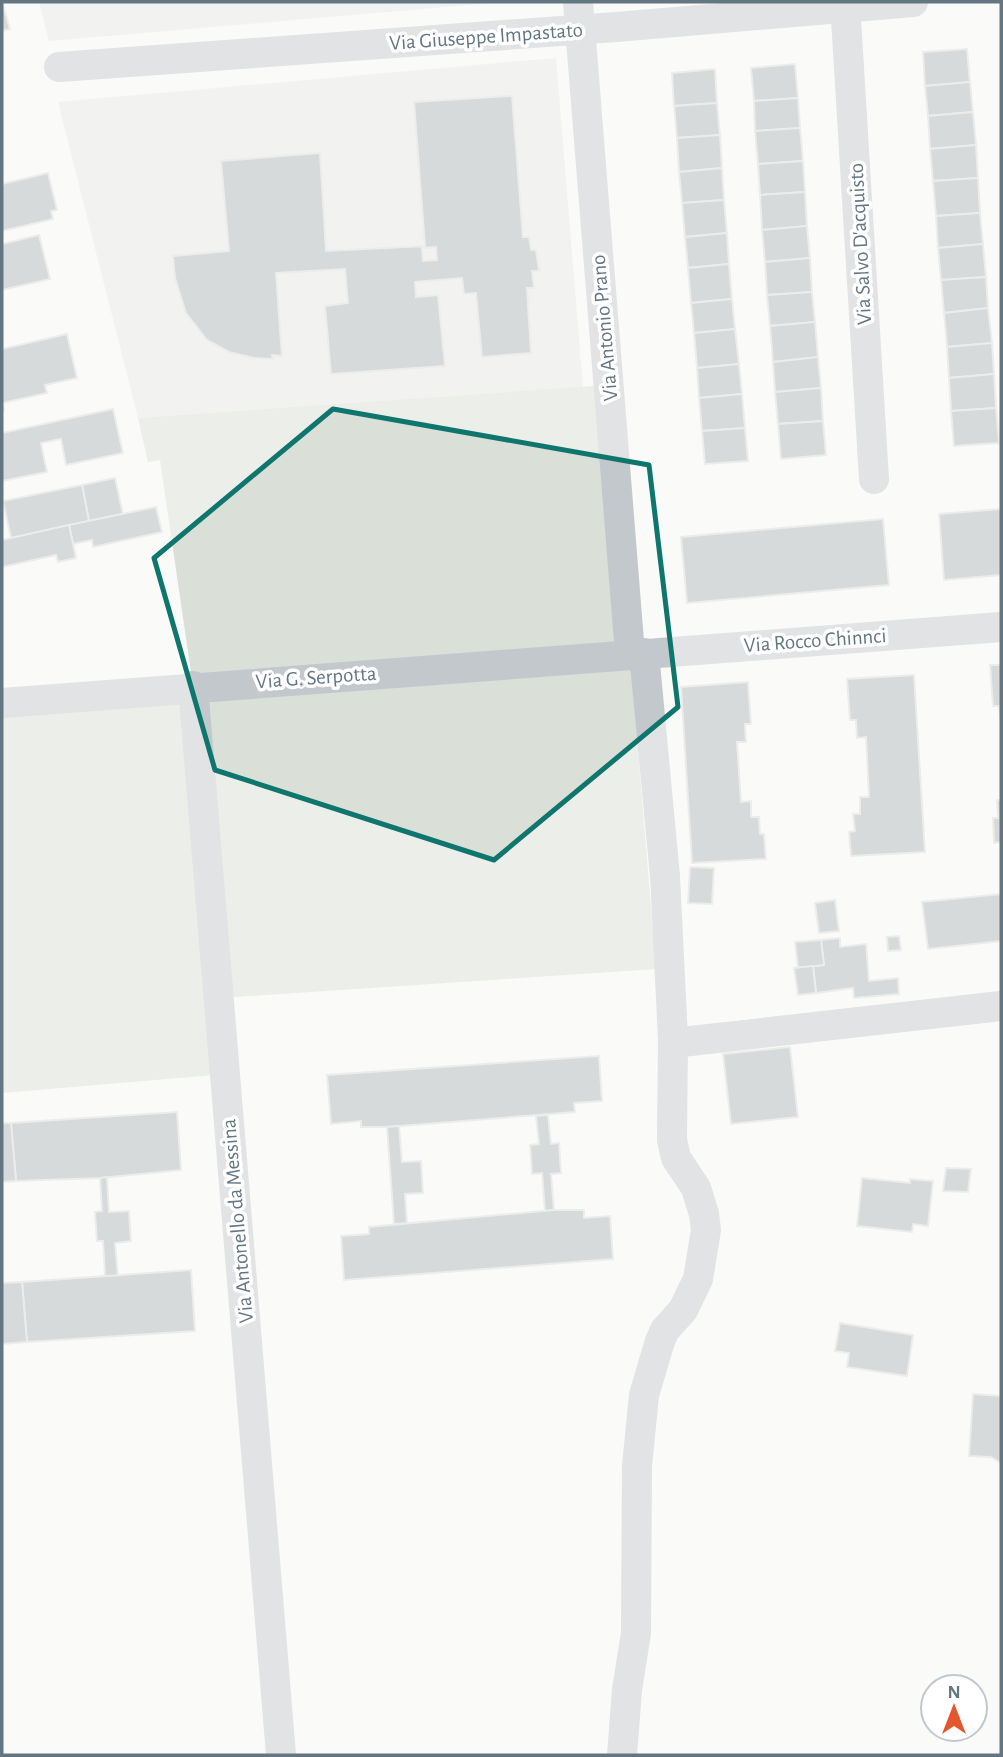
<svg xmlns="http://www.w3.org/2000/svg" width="1003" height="1757" font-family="'Alegreya Sans',sans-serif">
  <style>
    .built { fill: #e8e9e9 }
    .green { fill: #dadfd7 }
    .building { fill: #aab3b9; stroke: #dcdcda; stroke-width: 2; fill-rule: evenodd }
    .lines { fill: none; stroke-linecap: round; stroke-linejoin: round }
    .minor { stroke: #c3c8cc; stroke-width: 30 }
    .marked { fill: none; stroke: #0f766e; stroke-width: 5; stroke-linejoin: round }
    .labels { text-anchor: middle; stroke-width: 7; stroke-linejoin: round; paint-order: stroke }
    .street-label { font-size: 21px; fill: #657683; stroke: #fff }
  </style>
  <rect width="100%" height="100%" fill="#fafaf8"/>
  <!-- built -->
  <g class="built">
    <polygon points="39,2 503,2 49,41"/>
    <polygon points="556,58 583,387 138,418 58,102"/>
  </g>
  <!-- green -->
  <polygon class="green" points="608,385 656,969 220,998 225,1074 2,1093 2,703 193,686 160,460 148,462 138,418"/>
  <!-- building -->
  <g class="building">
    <polygon points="2,2 10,29 2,31"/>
    <polygon points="967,49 970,82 925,86 923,52"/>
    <polygon points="795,64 798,98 754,101 751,68"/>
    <polygon points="715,69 717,103 674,106 672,73"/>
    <polygon points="970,82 973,112 928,116 925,86"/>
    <path d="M512,96L523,237H529L531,250H536L539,271H532L534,288H527L531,353L482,357L476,293L464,294L462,278L415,282L416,297L438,295L445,366L331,374L325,306L348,303L345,269L276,273L282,356L272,355L273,359L254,358L229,352L207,340L186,313L175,278L173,256L229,251L221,161L320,153L326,251L425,246L414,102ZM436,247L437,260L423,261L422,248Z"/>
    <polygon points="798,98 800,128 755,131 754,101"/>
    <polygon points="717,103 720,135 677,138 674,106"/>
    <polygon points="973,112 976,145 930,149 928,116"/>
    <polygon points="800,128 803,161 758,164 755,131"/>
    <polygon points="720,135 722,168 679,172 677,138"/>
    <polygon points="976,145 978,178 933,181 930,149"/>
    <polygon points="803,161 805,192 760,195 758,164"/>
    <polygon points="722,168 724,200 682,203 679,172"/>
    <polygon points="48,173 57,210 51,211 53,219 2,231 2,184"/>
    <polygon points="978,178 980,213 936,216 933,181"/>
    <polygon points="805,192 807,226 762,230 760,195"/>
    <polygon points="724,200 727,233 685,237 682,203"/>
    <polygon points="980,213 983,244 938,248 936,216"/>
    <polygon points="807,226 810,258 765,262 762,230"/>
    <polygon points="727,233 729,264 688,268 685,237"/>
    <polygon points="39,235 50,279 2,290 2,244"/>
    <polygon points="983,244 986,277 941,280 938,248"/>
    <polygon points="810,258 812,292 767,295 765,262"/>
    <polygon points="729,264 732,299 691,303 688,268"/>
    <polygon points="986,277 988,308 944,313 941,280"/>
    <polygon points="812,292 815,322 770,326 767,295"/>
    <polygon points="732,299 735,329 694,333 691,303"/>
    <polygon points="988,308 992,343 947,347 944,313"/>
    <polygon points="815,322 818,357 773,362 770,326"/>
    <polygon points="735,329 739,364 697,368 694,333"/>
    <polygon points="67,334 77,378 45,385 47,393 2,403 4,410 2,410 2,349"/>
    <polygon points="992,343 994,374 949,378 947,347"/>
    <polygon points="818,357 821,388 775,392 773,362"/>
    <polygon points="739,364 742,394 699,398 697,368"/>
    <polygon points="994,374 996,408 951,411 949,378"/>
    <polygon points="821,388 823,421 778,424 775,392"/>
    <polygon points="742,394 745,428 702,431 699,398"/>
    <polygon points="996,408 999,443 954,446 951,411"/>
    <polygon points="113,409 123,453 66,465 61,439 41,443 47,472 2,481 2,433"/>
    <polygon points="823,421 826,455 781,459 778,424"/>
    <polygon points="745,428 748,461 705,464 702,431"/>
    <polygon points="115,478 123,514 89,521 82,485"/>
    <polygon points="82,485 89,521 11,538 3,501"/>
    <polygon points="156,507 162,532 93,547 92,540 73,544 69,525"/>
    <polygon points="1001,509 1001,575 944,580 939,514"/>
    <polygon points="883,519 889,585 687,603 681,537"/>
    <polygon points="69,525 76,558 58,562 56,555 2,567 2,540"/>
    <polygon points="990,665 1001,665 1001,724 999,706 993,706"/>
    <polygon points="914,675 925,852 851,856 849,832 855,831 853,814 860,814 860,797 869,797 866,737 857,738 856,720 850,720 847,679"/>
    <polygon points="748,682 751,724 745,724 746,742 737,742 741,802 751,801 751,817 759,817 760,834 764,834 766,859 692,863 681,687"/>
    <polygon points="997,800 1001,800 1001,842 994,843 993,818 998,818"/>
    <polygon points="690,867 714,868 712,904 688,903"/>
    <polygon points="1001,894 1001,941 928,949 922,902"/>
    <polygon points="835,900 839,931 819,933 815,903"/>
    <polygon points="899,936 901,950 888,951 887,937"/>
    <polygon points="840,938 840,947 866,944 869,981 898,978 899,994 854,998 853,988 816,993 813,966 824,965 821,940"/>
    <polygon points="821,940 824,965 798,968 795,942"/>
    <polygon points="813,966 816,993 798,995 794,968"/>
    <polygon points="790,1047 798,1117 731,1124 723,1054"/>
    <polygon points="599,1056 602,1101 574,1103 575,1112 387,1127 361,1127 361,1121 331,1124 327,1075"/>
    <polygon points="177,1112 181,1170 100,1178 16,1181 11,1123"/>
    <polygon points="548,1115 551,1144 559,1143 561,1173 551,1174 554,1210 545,1211 542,1173 532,1174 530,1145 539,1144 536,1116"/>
    <polygon points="2,1123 11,1123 16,1181 2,1182"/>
    <polygon points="399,1126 402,1162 421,1161 423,1193 405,1194 407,1223 394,1224 387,1127"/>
    <polygon points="946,1168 971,1169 968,1192 943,1191"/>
    <polygon points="107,1177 109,1212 129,1211 131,1241 115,1243 118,1276 105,1276 103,1241 97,1241 95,1212 102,1211 100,1178"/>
    <polygon points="862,1178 910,1183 910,1179 933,1181 928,1226 913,1224 912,1232 857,1226"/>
    <polygon points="554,1210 584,1210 584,1218 610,1216 613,1259 344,1280 341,1236 369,1234 369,1227"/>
    <polygon points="191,1270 195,1331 27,1342 22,1282"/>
    <polygon points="22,1282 27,1342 2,1344 2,1283"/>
    <polygon points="840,1323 913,1335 907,1376 847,1367 849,1353 835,1351"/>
    <polygon points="973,1394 1001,1396 1001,1463 991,1457 969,1456"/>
  </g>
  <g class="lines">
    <!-- minor -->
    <g class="minor">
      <polyline points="578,2 630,654"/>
      <polyline points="845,2 874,479"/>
      <polyline points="59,67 616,27 913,2"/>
      <polyline points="193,686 281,1755"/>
      <polyline points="2,703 1001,627"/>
      <polyline points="673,1043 1001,1006"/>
      <polyline points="622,1755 627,1690 636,1633 637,1466 644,1395 660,1341 665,1330 683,1310 698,1279 706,1230 704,1214 696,1188 676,1158 672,1140 673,1039 665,876 644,653"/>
    </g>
  </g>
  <!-- marked area -->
  <path d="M0 0H1003V1757H0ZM333,409L649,465L678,707L494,860L215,770L154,558Z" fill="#fafaf8" fill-opacity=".55" fill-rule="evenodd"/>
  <path class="marked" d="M333,409L649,465L678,707L494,860L215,770L154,558Z"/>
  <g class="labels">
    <!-- street labels -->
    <g class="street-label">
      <text transform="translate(486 36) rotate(-4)" y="7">Via Giuseppe Impastato</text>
      <text transform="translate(860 244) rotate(-93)" y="7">Via Salvo D'acquisto</text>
      <text transform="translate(604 328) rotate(-95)" y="7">Via Antonio Prano</text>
      <text transform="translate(815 640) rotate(-4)" y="7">Via Rocco Chinnci</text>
      <text transform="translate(316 677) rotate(-4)" y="7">Via G. Serpotta</text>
      <text transform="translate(237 1221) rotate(-95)" y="7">Via Antonello da Messina</text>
    </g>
  </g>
  <!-- border -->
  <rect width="1003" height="1757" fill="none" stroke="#657683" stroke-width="7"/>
  <!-- north arrow -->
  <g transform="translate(954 1708)"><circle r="33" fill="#ffffff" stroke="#c1c8cd" stroke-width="2"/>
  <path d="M0-5L12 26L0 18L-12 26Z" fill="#e4572e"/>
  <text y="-10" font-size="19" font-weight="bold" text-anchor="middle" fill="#657683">N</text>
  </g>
</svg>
